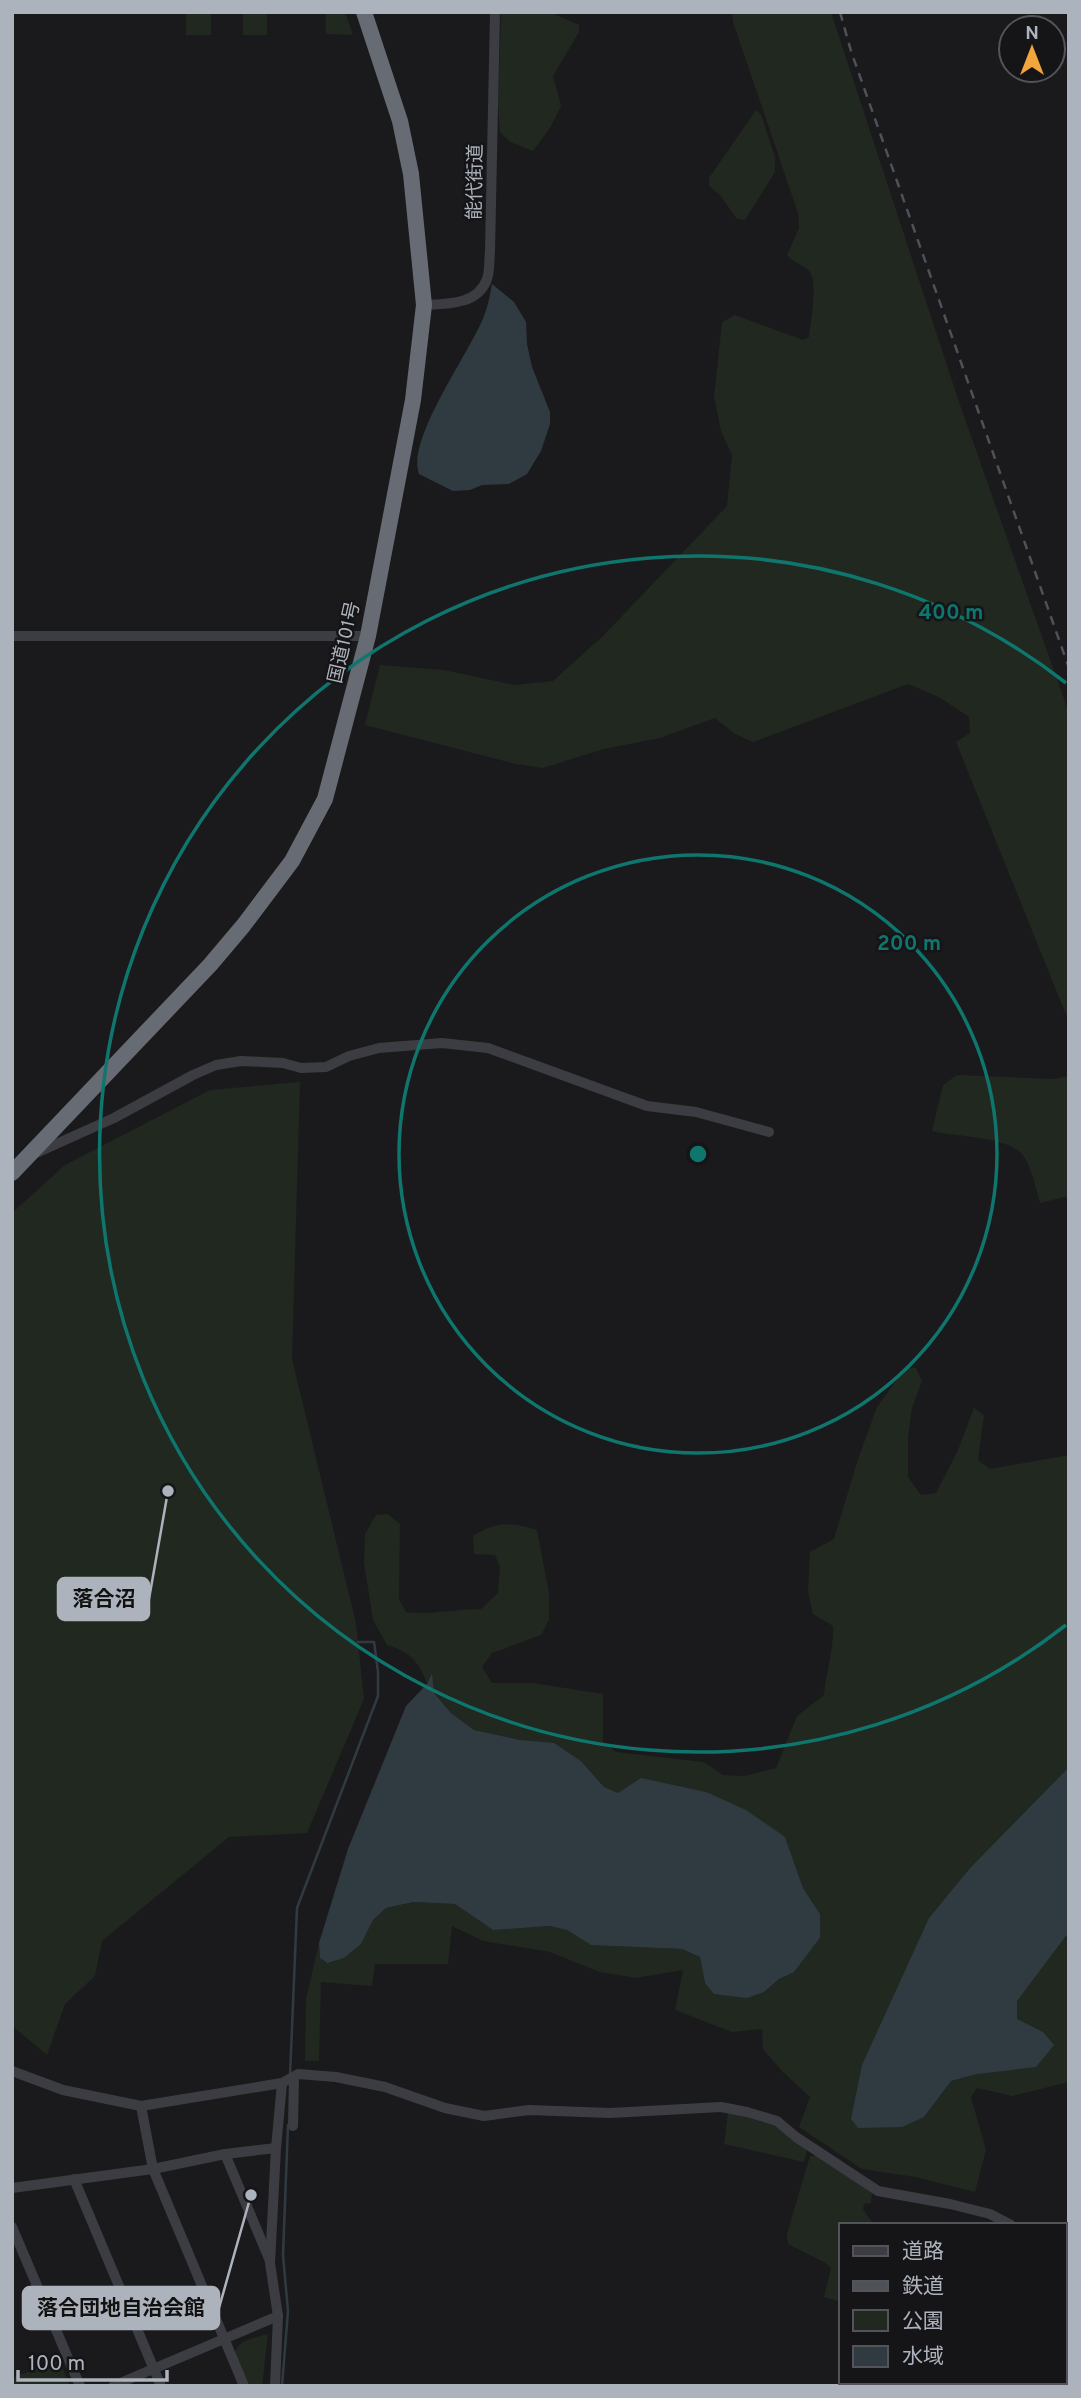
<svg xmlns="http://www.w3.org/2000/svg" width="1081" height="2398" font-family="Overpass,'Noto Sans JP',sans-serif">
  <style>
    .green { fill: #202820 }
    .water { fill: #303b41 }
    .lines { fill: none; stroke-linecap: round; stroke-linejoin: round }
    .stream { stroke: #303b41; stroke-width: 2.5 }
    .minor { stroke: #3b3d42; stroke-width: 10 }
    .highway { stroke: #676b73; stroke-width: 16 }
    .rail { stroke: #4e5157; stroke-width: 2.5; stroke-dasharray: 9 7; stroke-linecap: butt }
    .ring { fill: none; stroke: #0f766e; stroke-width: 3.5 }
    .labels { text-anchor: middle; stroke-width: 5; stroke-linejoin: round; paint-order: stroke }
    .street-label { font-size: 19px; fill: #adb3bc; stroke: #151518 }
    .centre { fill: #0f766e; stroke: #151518; stroke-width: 3.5 }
    .ring-label { font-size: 21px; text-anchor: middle; font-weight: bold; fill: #0f766e; stroke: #151518; stroke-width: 5; stroke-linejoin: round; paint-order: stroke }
    .leader { fill: none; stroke: #adb3bc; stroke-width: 2.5 }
    .callout-dot { fill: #adb3bc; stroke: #151518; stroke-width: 2.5 }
    .callout { fill: #adb3bc; stroke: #adb3bc; stroke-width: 2.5 }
    .callout-label { font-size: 21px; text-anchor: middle; font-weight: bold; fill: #111 }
  </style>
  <rect width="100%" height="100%" fill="#1a1a1d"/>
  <!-- green -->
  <g class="green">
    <rect x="186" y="12" width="25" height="23"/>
    <rect x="243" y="12" width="24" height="23"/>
    <polygon points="326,12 345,12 353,35 326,34"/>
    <polygon points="501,12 550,12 579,25 579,32 553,76 561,106 550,128 533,151 510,142 500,132 498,103"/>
    <path d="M732,12H831L959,402L1069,713V1022L956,742L970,733L969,717L939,697L908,684L753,742L735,734L715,718L660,738L604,749L543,768L516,764L365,725L380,665L444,670L515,685L553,681L604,635L727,506L732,455L721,431L714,397L722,322L735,315L803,340L809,337C810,321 819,282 809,271C803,264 793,263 787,255L799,228L798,213L733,22Z"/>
    <polygon points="756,110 761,114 775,157 775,172 745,220 737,219 720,195 709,186 709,178"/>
    <path d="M957,1075L1053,1079L1069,1076V1196L1040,1203C1037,1191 1030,1162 1021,1153C1003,1136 956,1137 932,1131L943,1085Z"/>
    <polygon points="300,1082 292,1359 356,1623 364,1699 307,1833 229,1837 102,1941 95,1976 65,2004 47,2055 12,2026 12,1213 65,1165 210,1090"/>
    <path d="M906,1367L916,1368L922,1381L912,1408L908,1438V1477L921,1495L936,1493L958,1450L974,1408L984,1415L978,1460L990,1469L1069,1455V1767L970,1868L929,1918L924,2117L951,2081L977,2074L1043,2032L1016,2019V2002L1069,1932V2082L1012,2096L977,2088L971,2097L986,2150L975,2192L915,2177L862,2169L799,2127L810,2097L782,2071L763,2049L762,2029L732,2032L675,2010L683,1970L636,1978L600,1972L550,1952L483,1941L452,1926L448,1964H375L372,1986L321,1982L319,2061H305L306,1999L319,1943L320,1958L326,1963L344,1958L361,1944L373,1920L386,1908L413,1902L455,1904L493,1930L550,1926L567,1930L592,1945L682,1949L700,1957L705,1983L764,1992L779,1979L794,1972L820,1938V1914L803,1888L785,1837L618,1793L604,1787L581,1761L520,1740L474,1730L451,1713L434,1693L431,1674L427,1684C419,1661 410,1652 387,1645L373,1620L364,1563L365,1534L376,1515L388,1514L400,1524L399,1599L406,1612C431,1615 456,1609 481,1609L498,1593L500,1567L495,1555L474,1554L473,1536C497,1521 511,1522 537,1530L549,1593V1620L541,1635L492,1653L482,1667L492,1683H533L603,1694V1741L616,1752L704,1762L723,1775L745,1776L776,1768L797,1716L824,1695C826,1672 834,1649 833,1626L813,1614L808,1592L810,1552L834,1539L858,1459L877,1407Z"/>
    <polygon points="728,2112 774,2125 807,2150 804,2162 724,2144"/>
    <polygon points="810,2156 818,2156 872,2193 871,2203 864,2204 863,2209 874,2225 841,2225 841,2302 824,2297 831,2268 824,2262 788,2244 787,2234"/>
    <path d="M268,2334L262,2386H248L234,2354C238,2339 255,2338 268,2334Z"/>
    <polygon points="59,2360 70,2386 12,2386 12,2378"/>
  </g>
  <!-- water -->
  <g class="water">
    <path d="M492,284L514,302L526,322L527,344L532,367L550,412V424L541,451L527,474L509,484L482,485L470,490L453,491L419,474C406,439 471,351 484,316C488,306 490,295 492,284Z"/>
    <polygon points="432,1673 434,1693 451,1713 474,1730 520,1740 554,1743 581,1761 604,1787 618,1793 641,1778 706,1792 746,1810 785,1837 803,1888 820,1914 820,1938 794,1972 779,1979 764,1992 747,1998 714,1994 705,1983 700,1957 682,1949 591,1945 567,1930 550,1926 493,1930 455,1904 413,1902 386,1908 373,1920 361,1944 344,1958 327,1963 320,1958 319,1943 348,1849 406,1706 427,1684"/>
    <polygon points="1069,1767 1069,1932 1017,2001 1017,2019 1043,2032 1054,2045 1036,2067 977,2074 951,2081 924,2117 902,2127 858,2128 851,2119 862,2065 929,1918 970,1868"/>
  </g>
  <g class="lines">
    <!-- stream -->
    <g class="stream">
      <polyline points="290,2076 297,1908 378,1696 378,1672 374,1642 358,1642"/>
      <polyline points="282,2386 288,2311 283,2255 288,2125"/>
    </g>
    <!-- minor -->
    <g class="minor">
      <path d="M424,305C447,304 478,305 487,279C490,271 489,259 490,251L495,12"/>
      <polyline points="12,636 368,636"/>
      <polyline points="34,1154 114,1118 193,1075 216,1065 241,1061 283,1063 301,1068 326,1067 349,1056 379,1048 442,1043 488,1048 647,1106 696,1112 769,1132"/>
      <polyline points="12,2071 63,2090 141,2106 282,2083 298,2074 336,2077 385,2087 445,2108 484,2116 529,2110 610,2113 721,2107 747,2112 777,2121 796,2137 878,2191 950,2204 990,2214 1011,2225"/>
      <polyline points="141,2106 153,2169 244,2386"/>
      <polyline points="293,2126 294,2077"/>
      <polyline points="225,2154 270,2261"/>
      <polyline points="74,2179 161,2386"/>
      <polyline points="12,2188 153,2169 225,2154 276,2148"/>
      <polyline points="12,2227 80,2386"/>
      <polyline points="1065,2252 1069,2254"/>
      <polyline points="1055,2382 1069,2386"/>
      <polyline points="113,2386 278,2316"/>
      <polyline points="275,2386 278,2316 270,2263 276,2148 282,2083"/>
      <polyline points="1034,2386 1033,2383 1040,2382"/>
    </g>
    <!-- highway -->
    <polyline class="highway" points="12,1173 210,965 243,926 292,861 325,799 368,636 413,400 424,305 411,174 400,121 364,12"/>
    <!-- rail -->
    <polyline class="rail" points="840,12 851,51 1069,668"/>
  </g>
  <!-- distance rings -->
  <g class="ring">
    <circle cx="698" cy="1154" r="299"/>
    <path d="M1066 1625A598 598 0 1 1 1066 683"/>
  </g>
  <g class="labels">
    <!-- street labels -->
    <g class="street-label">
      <text transform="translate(474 182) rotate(-89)" y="7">能代街道</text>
      <text transform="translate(343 642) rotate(-77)" y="7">国道101号</text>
    </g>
  </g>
  <circle cx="698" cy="1154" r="10" class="centre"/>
  <g class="ring-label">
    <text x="951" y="619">400 m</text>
    <text x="909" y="950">200 m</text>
  </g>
  <!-- callouts -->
  <path class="leader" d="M168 1491L149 1599M251 2195L219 2308"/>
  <g class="callout-dot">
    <circle cx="168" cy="1491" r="7"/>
    <circle cx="251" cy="2195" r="7"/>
  </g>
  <g class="callout">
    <rect x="58" y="1578" width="91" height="42" rx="7"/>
    <rect x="23" y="2287" width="196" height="42" rx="7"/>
  </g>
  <g class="callout-label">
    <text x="104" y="1606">落合沼</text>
    <text x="121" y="2315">落合団地自治会館</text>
  </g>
  <!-- border -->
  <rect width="1081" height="2398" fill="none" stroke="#adb3bc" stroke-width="28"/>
  <!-- legend -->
  <rect x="839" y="2223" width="228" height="161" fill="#151518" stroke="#52545a" stroke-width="2"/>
  <rect x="853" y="2246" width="35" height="10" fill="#3b3d42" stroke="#52545a" stroke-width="2"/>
  <text x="902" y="2258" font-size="21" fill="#adb3bc">道路</text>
  <rect x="853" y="2281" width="35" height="10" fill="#4e5157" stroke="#52545a" stroke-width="2"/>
  <text x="902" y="2293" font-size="21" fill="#adb3bc">鉄道</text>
  <rect x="853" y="2310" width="35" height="21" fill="#202820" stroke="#52545a" stroke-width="2"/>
  <text x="902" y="2328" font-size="21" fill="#adb3bc">公園</text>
  <rect x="853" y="2346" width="35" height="21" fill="#303b41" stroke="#52545a" stroke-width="2"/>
  <text x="902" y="2363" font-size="21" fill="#adb3bc">水域</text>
  <!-- north arrow -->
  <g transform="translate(1032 49)"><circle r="33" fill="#151518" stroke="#52545a" stroke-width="2"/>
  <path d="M0-5L12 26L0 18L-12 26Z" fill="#f2a43d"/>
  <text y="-10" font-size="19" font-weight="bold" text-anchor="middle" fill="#adb3bc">N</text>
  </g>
  <!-- scale -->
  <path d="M18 2370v10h149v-10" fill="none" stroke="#adb3bc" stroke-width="3.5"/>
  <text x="28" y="2370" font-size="21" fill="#adb3bc" stroke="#151518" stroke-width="5" paint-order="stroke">100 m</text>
</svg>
